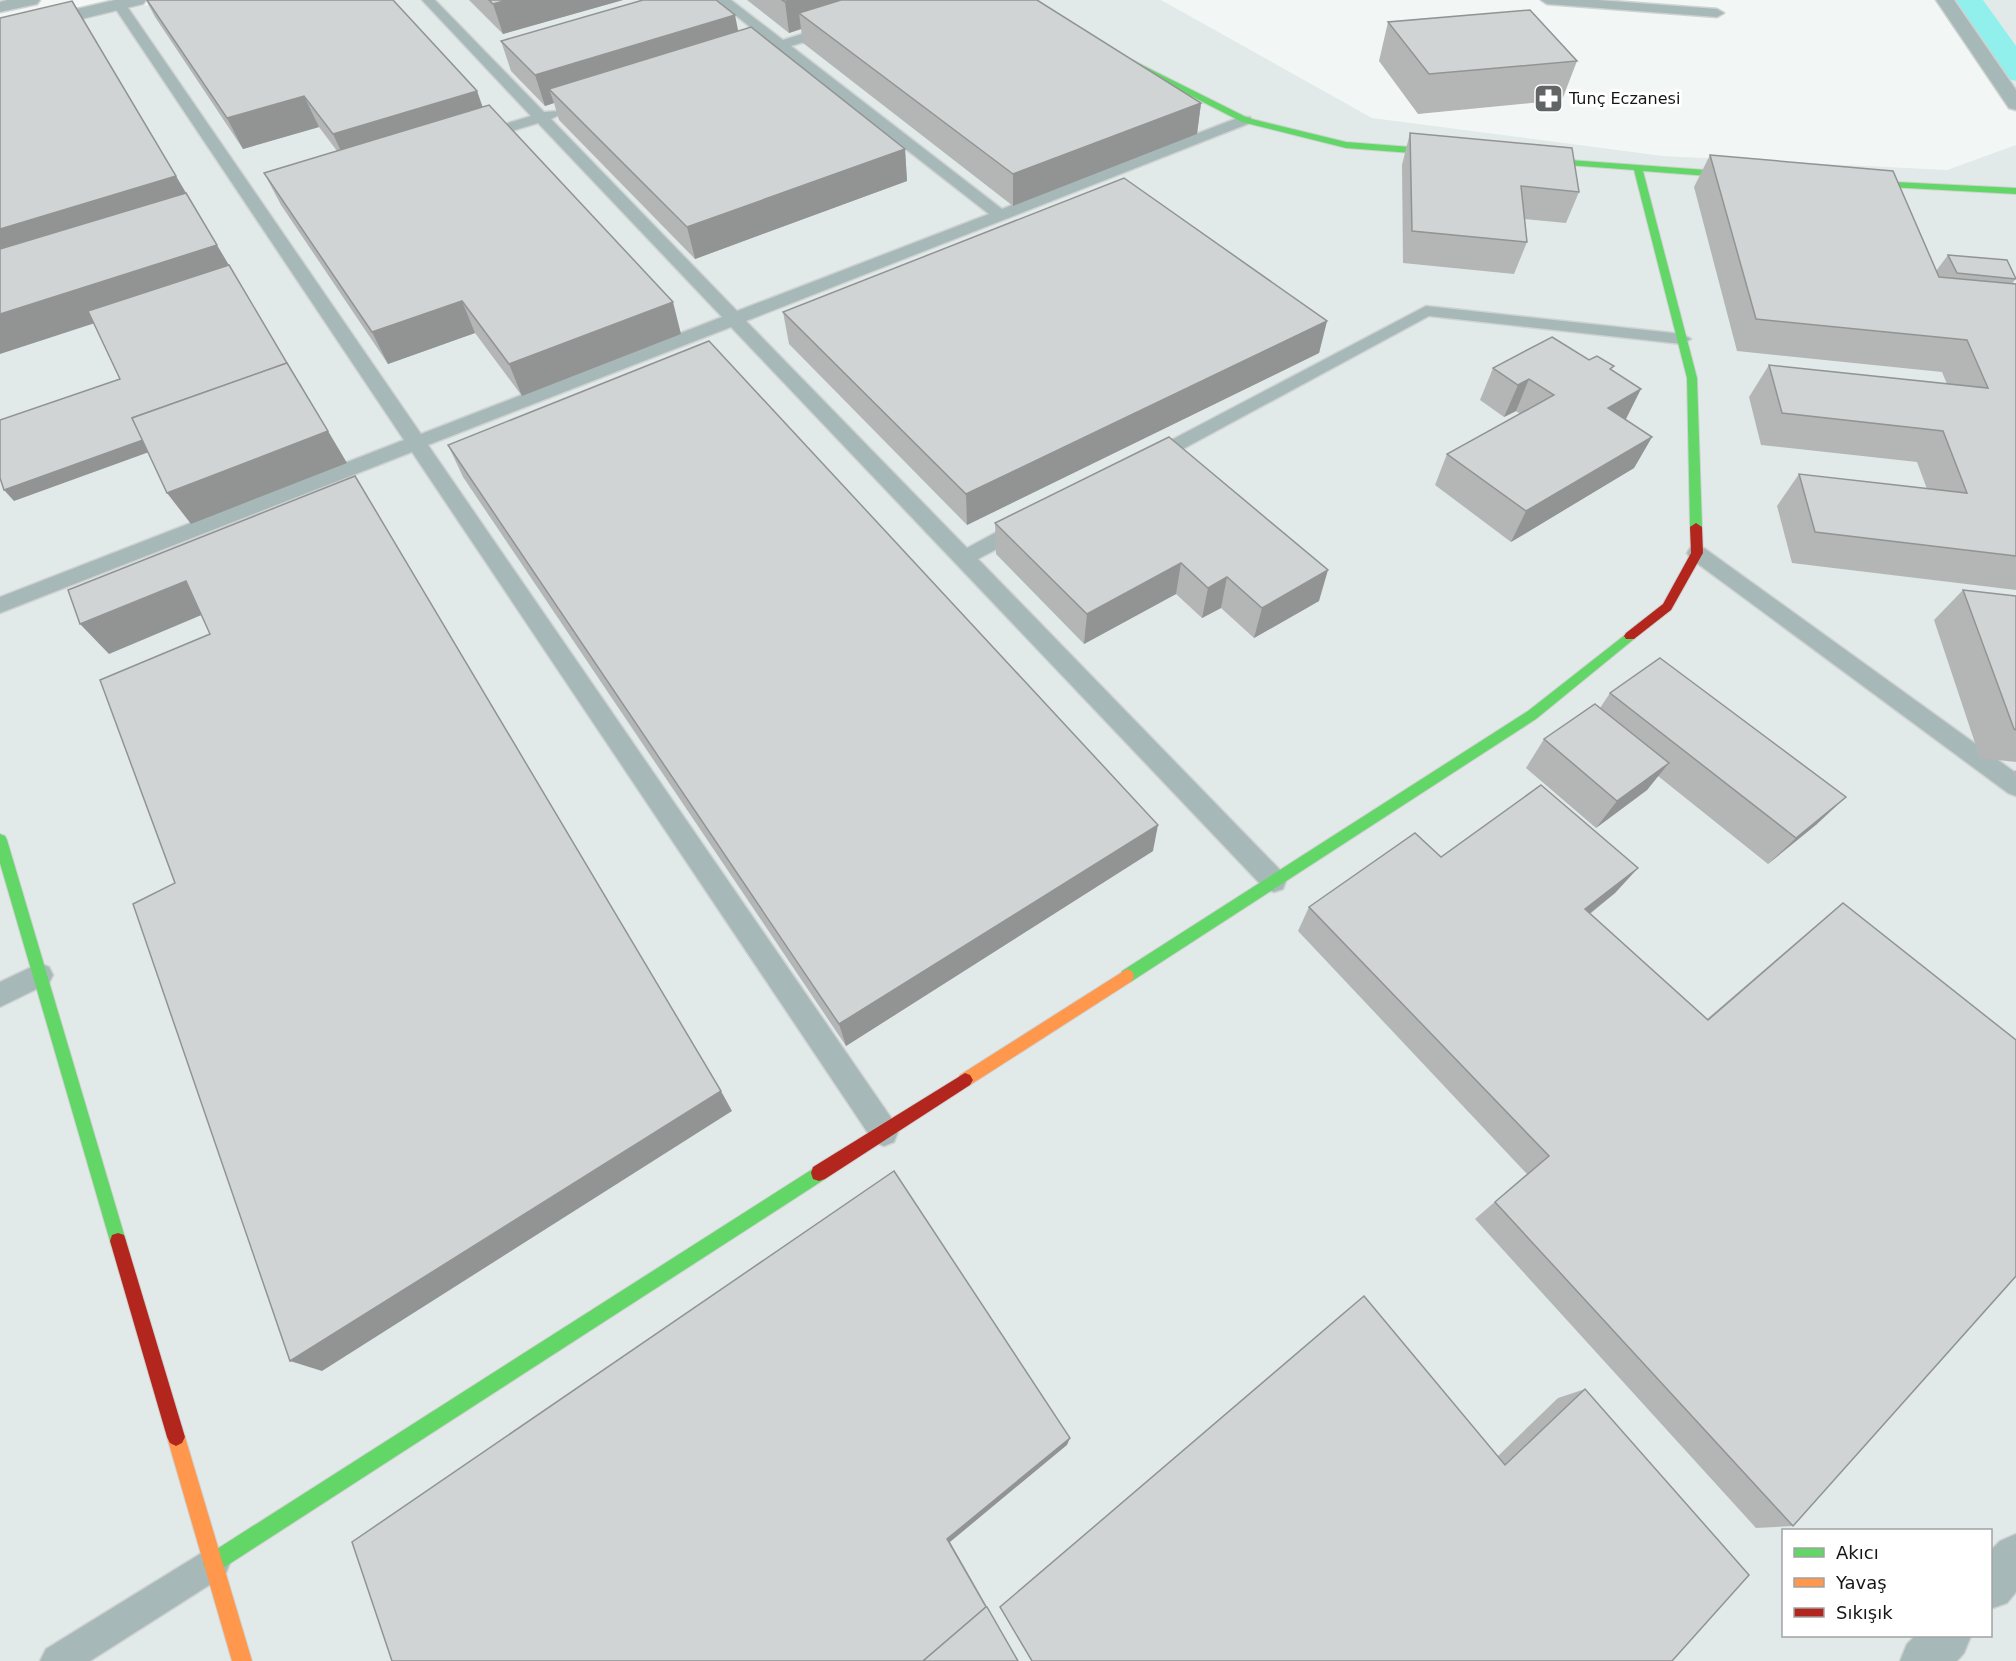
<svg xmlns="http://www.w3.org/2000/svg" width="2016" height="1661" font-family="'DejaVu Sans',sans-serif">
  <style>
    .built { fill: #e1eae9; fill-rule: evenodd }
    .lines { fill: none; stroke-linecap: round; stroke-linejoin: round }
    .canal { fill: #91efec; fill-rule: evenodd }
    .lane-casing { stroke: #cfd2d1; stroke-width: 3 }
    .street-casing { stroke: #cfd2d1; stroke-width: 3 }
    .fast-casing { stroke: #cfd2d1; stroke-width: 2 }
    .slow-casing { stroke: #cfd2d1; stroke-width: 2 }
    .jam-casing { stroke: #cfd2d1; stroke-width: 2 }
    .lane { fill: #a6b9b8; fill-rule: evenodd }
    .street { fill: #a6b9b8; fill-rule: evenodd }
    .fast { fill: #63d668; fill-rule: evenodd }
    .slow { fill: #ff974d; fill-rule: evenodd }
    .jam { fill: #b3261e; fill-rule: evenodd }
    .wall { fill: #b4b6b6 }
    .shaded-wall { fill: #929494 }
    .building { fill: #d1d4d4; stroke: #929494; stroke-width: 1.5 }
    .labels { text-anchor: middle; stroke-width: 6; stroke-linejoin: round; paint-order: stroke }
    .far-poi-label { font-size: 16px; fill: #151717; stroke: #fff; text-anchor: start }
  </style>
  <rect width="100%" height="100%" fill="#f2f7f6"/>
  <!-- built -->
  <g class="built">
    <path d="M167,0H1161L1372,118L1663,156L1947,170L2016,145V1661H0V41ZM1784,1530H1990V1636H1784Z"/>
    <polygon points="1951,0 2016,0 2016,97"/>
  </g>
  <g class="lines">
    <!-- canal -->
    <polygon class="canal" points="1951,0 1983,0 2016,46 2016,81 2004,78"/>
    <defs>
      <g id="lane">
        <polygon points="422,0 435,0 544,112 559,111 561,114 551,119 737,311 989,214 779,50 745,60 740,59 740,53 771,44 717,0 731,0 783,40 827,26 837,26 837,32 791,46 1002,209 1240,117 1250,117 1252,120 1250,123 746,321 967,548 1017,521 1031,521 1034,526 1031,531 978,559 1283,873 1286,881 1283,889 1274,892 1265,889 731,327 428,445 894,1122 898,1132 894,1142 884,1146 874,1142 412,452 0,613 0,597 404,440 113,5 114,2 124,2 421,434 722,317 538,123 486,139 476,139 474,136 476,133 531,116"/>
        <polygon points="1541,0 1598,0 1717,9 1724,13 1717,17 1547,4"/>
        <polygon points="1426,306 1682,334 1691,339 1682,344 1429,316 1157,463 1143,463 1140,459 1143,455"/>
        <polygon points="1697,546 1704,548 2016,773 2016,796 2008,793 1690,558 1687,553 1690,548"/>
        <polygon points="40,963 49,967 53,975 49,983 0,1007 0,982"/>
        <polygon points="213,1546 225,1551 230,1563 225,1575 90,1661 40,1661 46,1649"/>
      </g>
      <g id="street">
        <polygon points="7,0 40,0 37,4 0,12 0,2"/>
        <polygon points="115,0 146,0 143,4 0,39 0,27"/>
        <polygon points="1936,0 1954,0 2016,90 2016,110 2009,108"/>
        <polygon points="2016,1534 2016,1592 2007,1603 1990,1609 1990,1551 2000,1541"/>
        <polygon points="1915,1636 1971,1636 1964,1653 1957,1661 1900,1661 1907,1644"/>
      </g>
      <g id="fast">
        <polygon points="1116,52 1248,118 1346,142 1450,150 1454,153 1450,156 1346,148 1242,122 1113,56 1112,54"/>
        <polygon points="1529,157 1747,173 1751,176 1747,179 1643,171 1697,378 1702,527 1700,530 1692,530 1690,527 1687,378 1634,170 1526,162 1525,160"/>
        <polygon points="1855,180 2016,188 2016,194 1852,185 1852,181"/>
        <polygon points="1630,631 1636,636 1634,639 1536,719 1132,981 1127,983 1122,981 1120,976 1122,971 1528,711"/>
        <polygon points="0,834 5,836 7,840 126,1241 124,1247 118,1249 112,1247 110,1241 0,863"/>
        <polygon points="819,1165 825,1167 827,1173 825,1179 220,1570 213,1573 206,1570 203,1563 206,1556"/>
      </g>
      <g id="slow">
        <polygon points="1127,969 1132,971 1134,976 1132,981 970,1085 965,1087 960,1085 957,1080 960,1075"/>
        <polygon points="176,1428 182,1431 185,1437 252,1661 232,1661 167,1437 170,1431"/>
      </g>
      <g id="jam">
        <polygon points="1696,523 1702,527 1703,553 1671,610 1634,639 1626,639 1624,636 1626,633 1663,604 1691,553 1690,527"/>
        <polygon points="965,1073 970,1075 973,1080 970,1085 825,1179 819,1181 813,1179 811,1173 813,1167"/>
        <polygon points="118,1233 124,1235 126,1241 185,1437 182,1443 176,1446 170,1443 167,1437 110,1241 112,1235"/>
      </g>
    </defs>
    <!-- lane casing -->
    <use href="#lane" class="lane-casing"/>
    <!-- street casing -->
    <use href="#street" class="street-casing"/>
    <!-- fast casing -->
    <use href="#fast" class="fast-casing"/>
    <!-- slow casing -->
    <use href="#slow" class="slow-casing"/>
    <!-- jam casing -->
    <use href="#jam" class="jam-casing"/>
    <!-- lane -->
    <use href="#lane" class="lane"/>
    <!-- street -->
    <use href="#street" class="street"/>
    <!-- fast -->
    <use href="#fast" class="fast"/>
    <!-- slow -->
    <use href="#slow" class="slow"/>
    <!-- jam -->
    <use href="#jam" class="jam"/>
  </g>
  <!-- wall -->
  <g class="wall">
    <polygon points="146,0 393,0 477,91 482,107 681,334 522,396 475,333 388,364 281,205 264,173 337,151 319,127 243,149 155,17"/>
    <polygon points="469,0 623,0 503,34"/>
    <polygon points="747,0 1037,0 1201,103 1197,134 1013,206 803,43 801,29 789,33"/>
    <polygon points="1388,22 1577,61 1562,100 1418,114 1379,61"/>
    <polygon points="738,31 905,149 907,181 695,259 559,120 554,103 545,106 511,71 501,41"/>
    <polygon points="1410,133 1579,192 1566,223 1524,219 1527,242 1514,274 1403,263 1402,165"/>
    <polygon points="1710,155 1936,271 1948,255 2016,278 2012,284 2016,284 2016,590 1792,563 1777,506 1799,474 1927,489 1917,462 1761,445 1749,397 1769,365 1947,384 1942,372 1737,351 1694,187"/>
    <polygon points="783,312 1327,321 1319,353 967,525 789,344"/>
    <polygon points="1589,360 1612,370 1625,420 1652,437 1634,468 1511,542 1435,485 1447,454 1520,414 1516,411 1504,417 1480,400 1493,368"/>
    <polygon points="1169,437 1319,601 1254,638 1221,608 1202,618 1176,594 1084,644 996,554 995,523"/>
    <polygon points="448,445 1153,851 846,1046 463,477"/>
    <polygon points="1963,590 2016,596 2016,762 1980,758 1934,620"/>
    <polygon points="1610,693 1817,824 1768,864 1658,776 1647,790 1596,828 1526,768 1544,739 1600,708"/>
    <polygon points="2016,770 2016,776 2012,774"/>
    <polygon points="1441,857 1638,868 1615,893 1590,914 1707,1019 1813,928 1843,903 1793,1526 1756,1528 1475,1219 1527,1174 1298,931 1309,907"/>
    <polygon points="1349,1308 1498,1456 1558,1398 1585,1389 1672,1661 1000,1607"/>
  </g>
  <!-- shaded-wall -->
  <g class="shaded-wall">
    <polygon points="507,0 623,0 503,34 493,4"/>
    <polygon points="793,0 895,0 799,13 801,29 789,33 785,2"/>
    <polygon points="735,15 741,45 549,89 554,103 545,106 535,75"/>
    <polygon points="477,91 488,122 348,166 333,134"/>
    <polygon points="304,96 319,127 243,149 227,118"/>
    <polygon points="1201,103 1197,134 1013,206 1013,174"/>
    <polygon points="905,149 907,181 695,259 687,227"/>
    <polygon points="176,176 195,208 0,268 0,229"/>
    <polygon points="217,245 236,277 0,354 0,314"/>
    <polygon points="462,301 475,333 388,364 372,332"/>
    <polygon points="673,302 681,334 522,396 509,364"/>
    <polygon points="1327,321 1319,353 967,525 966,494"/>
    <polygon points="1529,379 1516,411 1504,417 1518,385"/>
    <polygon points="300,383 306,395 14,501 4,490"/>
    <polygon points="1641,389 1625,421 1608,408"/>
    <polygon points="328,431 347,463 191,524 167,493"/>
    <polygon points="1652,437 1634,468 1511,542 1526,511"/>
    <polygon points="1181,563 1176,594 1084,644 1087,614"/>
    <polygon points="1328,570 1319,601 1254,638 1262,608"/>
    <polygon points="1227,577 1221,608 1202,618 1208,588"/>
    <polygon points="186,581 211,611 109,654 80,624"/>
    <polygon points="1669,763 1647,790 1596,828 1617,801"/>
    <polygon points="1846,797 1817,824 1768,864 1796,838"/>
    <polygon points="1158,825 1153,851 846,1046 839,1024"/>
    <polygon points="1638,868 1615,893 1564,934 1585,909"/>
    <polygon points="721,1091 732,1111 322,1371 290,1361"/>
    <polygon points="1070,1438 1067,1445 950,1542 1018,1661 947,1539"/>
  </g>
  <!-- building -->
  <g class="building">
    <polygon points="147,0 393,0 477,91 333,134 304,96 227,118"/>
    <polygon points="489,0 507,0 493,4"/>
    <polygon points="643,0 716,0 735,15 535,75 501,41"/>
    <polygon points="782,0 793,0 785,2"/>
    <polygon points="841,0 1037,0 1201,103 1013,174 799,13"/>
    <polygon points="72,1 176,176 0,229 0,18"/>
    <polygon points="1530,10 1577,61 1429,74 1388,22"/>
    <polygon points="751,27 905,149 687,227 549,89"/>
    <polygon points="489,105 673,302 509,364 462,301 372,332 264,173"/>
    <polygon points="1410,133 1572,148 1579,192 1521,186 1527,242 1412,231"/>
    <polygon points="1710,155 1893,171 1939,277 2016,284 2016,556 1815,532 1799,474 1967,493 1943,431 1782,413 1769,365 1988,388 1967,340 1756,319"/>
    <polygon points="1124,178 1327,321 966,494 783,312"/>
    <polygon points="186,193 217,245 0,314 0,249"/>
    <polygon points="1948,255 2007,260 2016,279 1957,273"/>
    <polygon points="229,265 287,363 132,418 143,440 4,490 0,478 0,420 120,379 88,311"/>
    <polygon points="1552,337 1589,360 1597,356 1614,366 1610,369 1641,389 1608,408 1652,437 1526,511 1447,454 1554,395 1529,379 1518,385 1493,368"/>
    <polygon points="709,341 1158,825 839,1024 448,445"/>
    <polygon points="287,363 328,431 167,493 132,418"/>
    <polygon points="1169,437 1328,570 1262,608 1227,577 1208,588 1181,563 1087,614 995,523"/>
    <polygon points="355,476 721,1091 290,1361 133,904 175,883 100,680 210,634 186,581 80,624 68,590"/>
    <polygon points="1963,590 2016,596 2016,730 2014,729"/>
    <polygon points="1660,658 1846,797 1796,838 1610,693"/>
    <polygon points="1595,704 1669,763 1617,801 1544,739"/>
    <polygon points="1541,785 1638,868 1585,909 1708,1020 1843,903 2016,1040 2016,1276 1793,1526 1495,1202 1549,1156 1309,907 1415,833 1441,857"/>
    <polygon points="894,1171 1070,1438 947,1539 986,1607 923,1661 392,1661 352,1542"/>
    <polygon points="1364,1296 1505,1465 1585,1389 1749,1575 1672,1661 1032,1661 1000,1607"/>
    <polygon points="986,1607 987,1607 1018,1661 923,1661"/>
  </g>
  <!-- icons -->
  <defs>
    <symbol id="pharmacy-square" viewBox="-11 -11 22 22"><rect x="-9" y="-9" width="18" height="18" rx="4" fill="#626565" stroke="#fff"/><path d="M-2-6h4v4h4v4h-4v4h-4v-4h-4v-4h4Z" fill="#fff"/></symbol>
  </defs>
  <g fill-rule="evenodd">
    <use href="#pharmacy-square" x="1532" y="82" width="33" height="33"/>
  </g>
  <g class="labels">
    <!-- far-poi labels -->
    <g class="far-poi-label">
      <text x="1569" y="104">Tunç Eczanesi</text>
    </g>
  </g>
  <!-- legend -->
  <rect x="1782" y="1529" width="210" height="108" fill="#ffffff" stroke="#a1a2a2" stroke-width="1.5"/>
  <rect x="1794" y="1548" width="30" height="9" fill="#63d668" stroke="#a1a2a2" stroke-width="1.5"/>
  <text x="1836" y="1559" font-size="18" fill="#151717">Akıcı</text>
  <rect x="1794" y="1578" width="30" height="9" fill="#ff974d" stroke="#a1a2a2" stroke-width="1.5"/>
  <text x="1836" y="1589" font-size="18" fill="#151717">Yavaş</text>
  <rect x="1794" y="1608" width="30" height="9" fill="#b3261e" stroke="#a1a2a2" stroke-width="1.5"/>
  <text x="1836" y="1619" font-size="18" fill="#151717">Sıkışık</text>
</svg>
